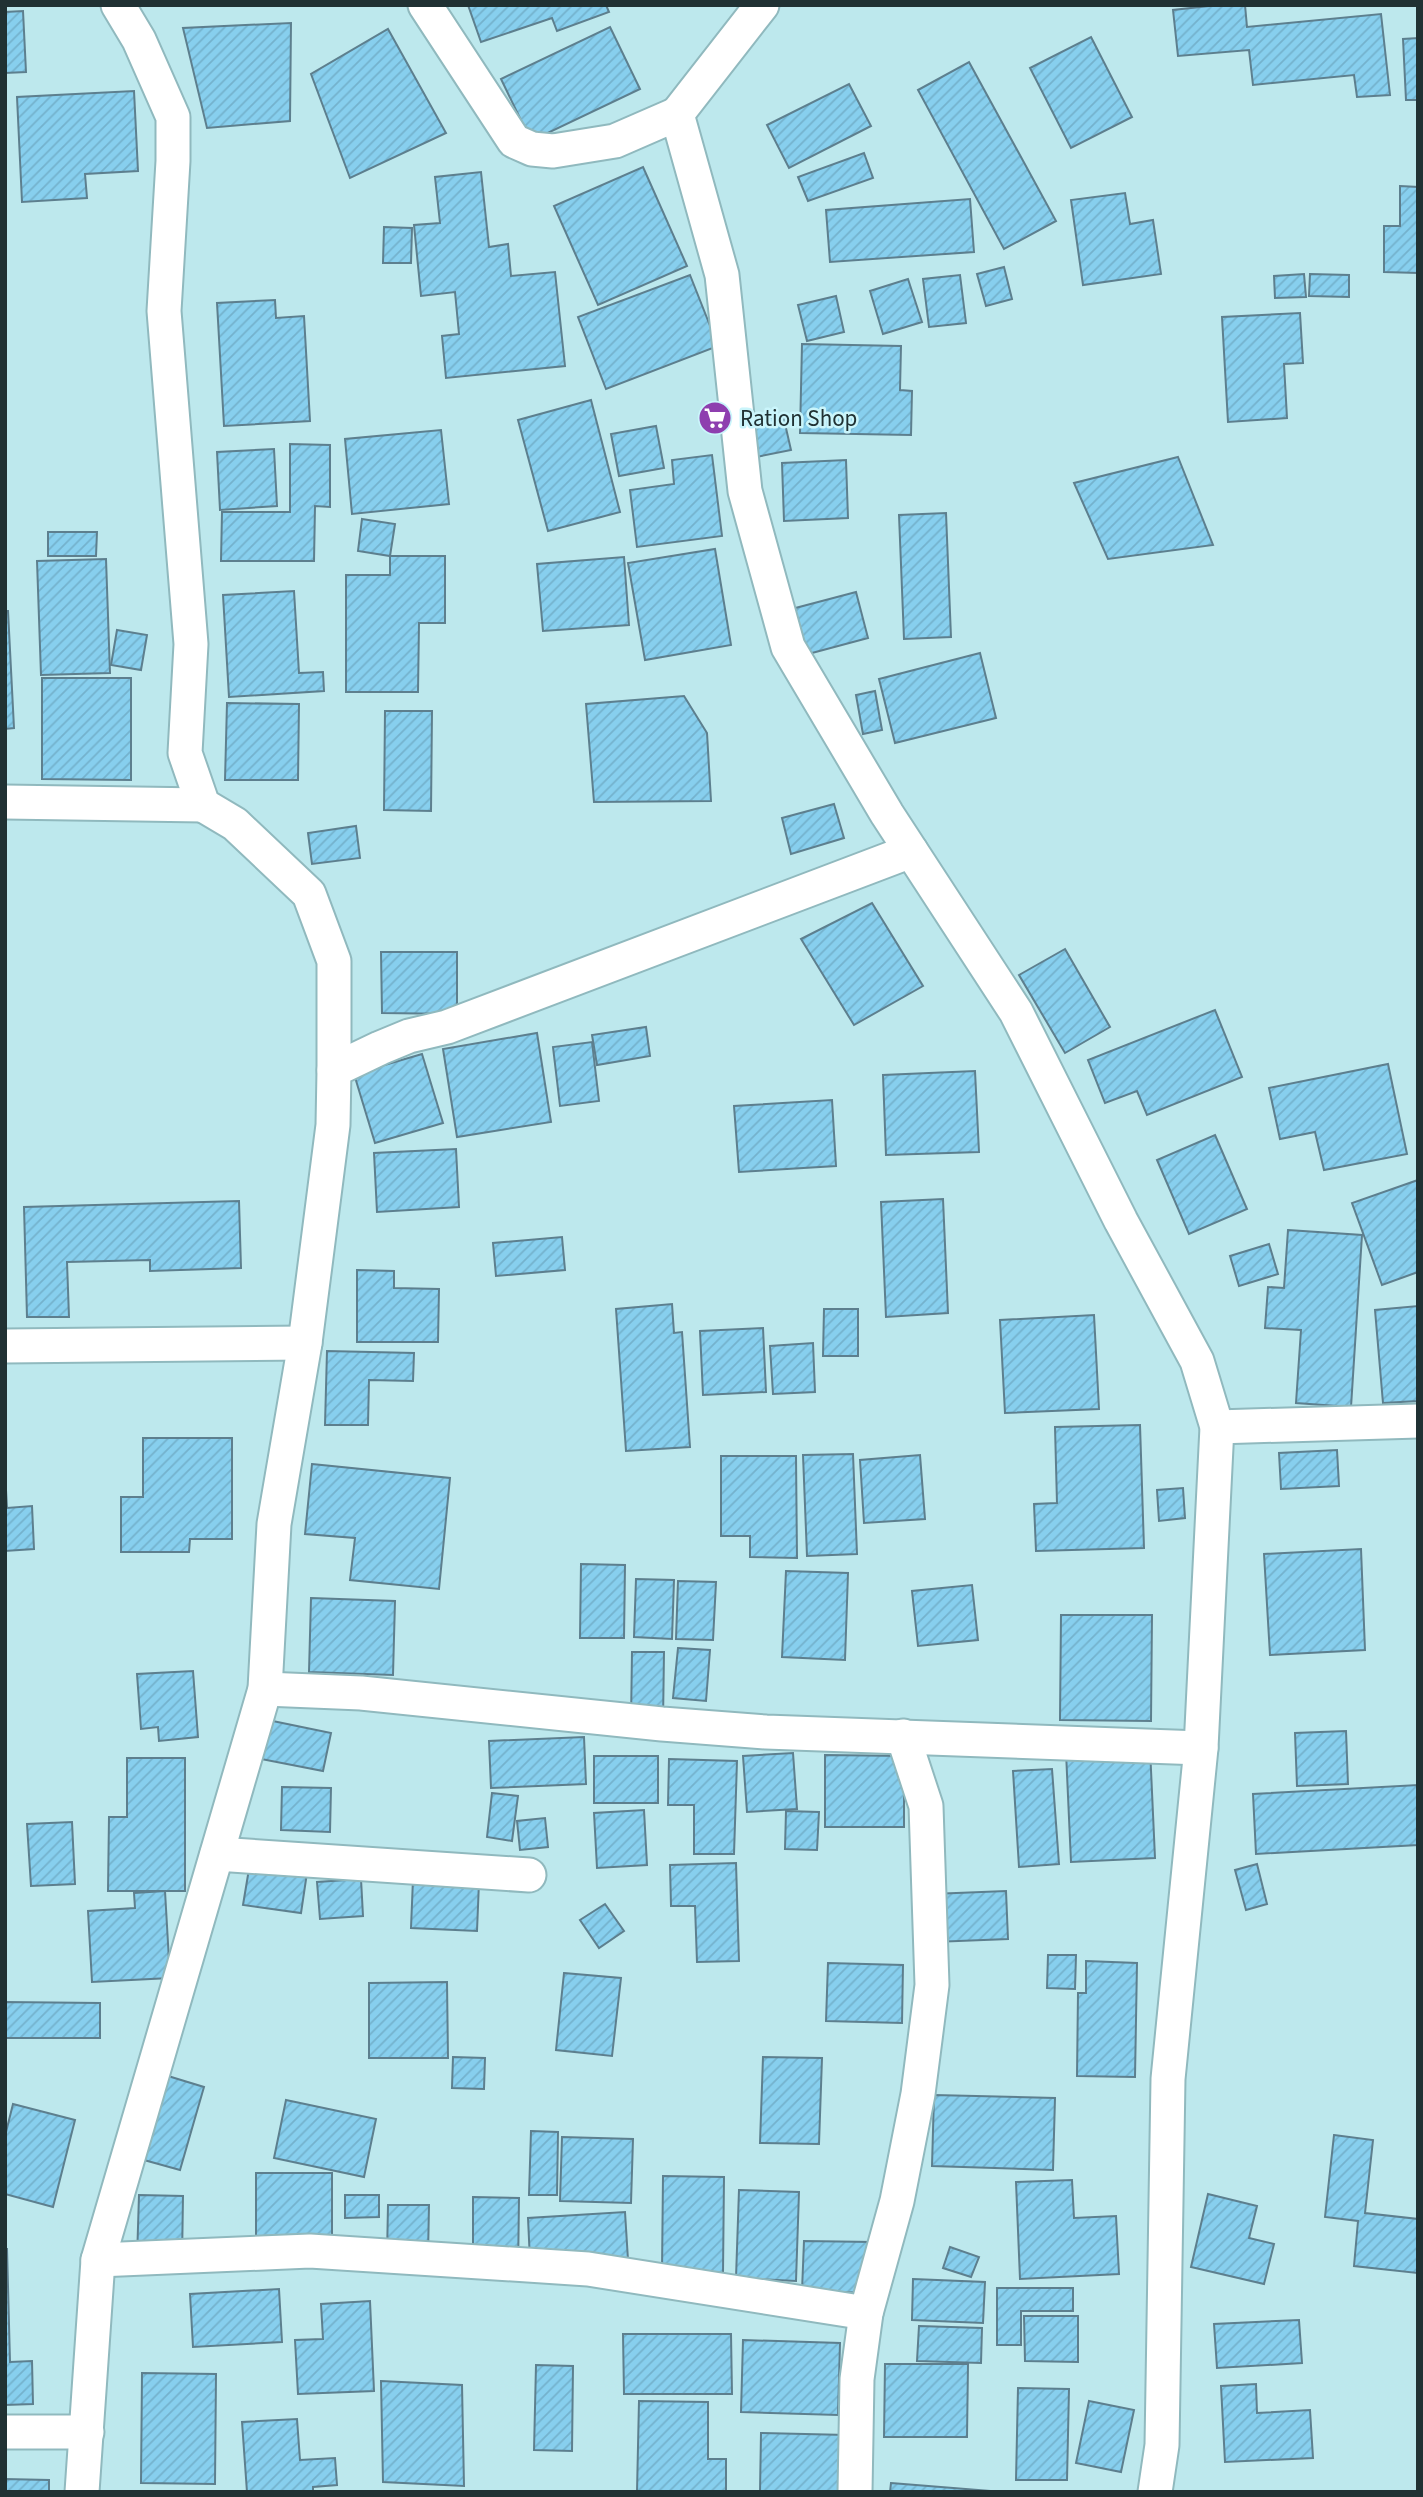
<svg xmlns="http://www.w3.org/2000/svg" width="1423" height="2497" font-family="'Source Sans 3',sans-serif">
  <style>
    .building { fill: url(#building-hatch); stroke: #5d7f8e; stroke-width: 2 }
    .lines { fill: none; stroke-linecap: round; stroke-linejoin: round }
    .street-casing { stroke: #90b9be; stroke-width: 37 }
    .street { stroke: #fff; stroke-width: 33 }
    .labels { text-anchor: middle; stroke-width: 5; stroke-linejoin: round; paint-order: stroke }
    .poi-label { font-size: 23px; fill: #203133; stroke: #caf5fb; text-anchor: start }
  </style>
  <defs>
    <pattern id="building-hatch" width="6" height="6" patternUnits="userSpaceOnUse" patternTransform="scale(1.75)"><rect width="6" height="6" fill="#87cfee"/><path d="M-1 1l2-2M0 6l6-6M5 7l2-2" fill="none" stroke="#74b2cd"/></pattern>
  </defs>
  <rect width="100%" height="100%" fill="#bde8ed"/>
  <!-- building -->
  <g class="building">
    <polygon points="468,5 606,5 609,12 557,31 552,18 481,42"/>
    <polygon points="1218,5 1245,5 1247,27 1381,14 1390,95 1357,97 1354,75 1253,85 1249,50 1178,56 1173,10"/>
    <polygon points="23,11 26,72 5,73 5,12"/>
    <polygon points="291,23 290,121 207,128 183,28"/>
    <polygon points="610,27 640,89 531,141 501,79"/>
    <polygon points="388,29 446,133 350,178 311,74"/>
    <polygon points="1091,37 1132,117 1071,148 1030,68"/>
    <polygon points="1418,38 1418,100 1406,100 1403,39"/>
    <polygon points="969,62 1056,221 1004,249 918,90"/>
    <polygon points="849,84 871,126 789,168 767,125"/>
    <polygon points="134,91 138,171 85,174 87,198 22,202 17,97"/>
    <polygon points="864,153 873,178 808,201 798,177"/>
    <polygon points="643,167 687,266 598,305 554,206"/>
    <polygon points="481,172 489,247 508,244 511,276 555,272 565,366 446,378 442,336 459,334 455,292 421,296 414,225 440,223 435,177"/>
    <polygon points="1400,186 1418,187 1418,273 1384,272 1384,226 1400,226"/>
    <polygon points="1125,193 1130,224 1153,220 1161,274 1083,285 1071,200"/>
    <polygon points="970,199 974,252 830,262 826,210"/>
    <polygon points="384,227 412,228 411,263 383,263"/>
    <polygon points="1004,267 1012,299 986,306 977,274"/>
    <polygon points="1304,274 1306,297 1275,298 1274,276"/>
    <polygon points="1310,274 1349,275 1349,297 1309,296"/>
    <polygon points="690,275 718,346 606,389 578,317"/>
    <polygon points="960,275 966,323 929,327 923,279"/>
    <polygon points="908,279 922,322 883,334 870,291"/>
    <polygon points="836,296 844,332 807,341 798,305"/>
    <polygon points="275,300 276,318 304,316 310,421 224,426 217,303"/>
    <polygon points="1300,313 1303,363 1284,364 1287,418 1228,422 1222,317"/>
    <polygon points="802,344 901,346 900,390 912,391 911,435 800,433"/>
    <polygon points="591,400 620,512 548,531 518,420"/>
    <polygon points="783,415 791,450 751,458 744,424"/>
    <polygon points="656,426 664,468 619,476 611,434"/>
    <polygon points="441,430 449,504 352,514 345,439"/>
    <polygon points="290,444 330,445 330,507 315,506 314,561 221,561 222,512 290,512"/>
    <polygon points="274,449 277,506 220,510 217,452"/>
    <polygon points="712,455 722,536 637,547 630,490 674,484 672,460"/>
    <polygon points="1178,457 1213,545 1108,559 1074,483"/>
    <polygon points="846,460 848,518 784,521 782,463"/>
    <polygon points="946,513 951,637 904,639 899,515"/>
    <polygon points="362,519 395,524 390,556 358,551"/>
    <polygon points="48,532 97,532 96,556 48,556"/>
    <polygon points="715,549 731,645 645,660 628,563"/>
    <polygon points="390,556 445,556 445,623 419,623 418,692 346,692 346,575 390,575"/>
    <polygon points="624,557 629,625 543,631 537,564"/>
    <polygon points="106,559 110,673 41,675 37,561"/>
    <polygon points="294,591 299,673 323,672 324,691 229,697 223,595"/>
    <polygon points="856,592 868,638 797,657 784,611"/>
    <polygon points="5,611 8,611 14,728 5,729"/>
    <polygon points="117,630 147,635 141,670 111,665"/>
    <polygon points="980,653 996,718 895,743 879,679"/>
    <polygon points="42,678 131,678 131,780 42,779"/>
    <polygon points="875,691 882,730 863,734 856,695"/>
    <polygon points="684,696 707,733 711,801 594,802 586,704"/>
    <polygon points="227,703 299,704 298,780 225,780"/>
    <polygon points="385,711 432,711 431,811 384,810"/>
    <polygon points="834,804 844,838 791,854 782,818"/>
    <polygon points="356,826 360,858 312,864 308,833"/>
    <polygon points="872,903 923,986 854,1025 801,939"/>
    <polygon points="1065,949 1110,1027 1065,1053 1019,975"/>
    <polygon points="381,952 457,952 457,1014 382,1013"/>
    <polygon points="1215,1010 1242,1077 1147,1115 1137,1091 1105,1103 1088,1060"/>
    <polygon points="646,1027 650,1056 597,1065 592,1035"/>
    <polygon points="537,1033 551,1122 457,1137 443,1049"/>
    <polygon points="592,1042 599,1101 560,1106 553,1047"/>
    <polygon points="422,1054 443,1123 375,1143 354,1074"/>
    <polygon points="1388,1064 1407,1154 1324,1170 1315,1132 1280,1139 1269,1088"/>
    <polygon points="975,1071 979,1152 886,1155 883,1075"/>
    <polygon points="832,1100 836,1166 739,1172 734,1106"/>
    <polygon points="1215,1135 1247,1209 1189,1234 1157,1160"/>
    <polygon points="456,1149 459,1207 377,1212 374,1153"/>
    <polygon points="1418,1180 1418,1272 1382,1285 1352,1203"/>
    <polygon points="943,1199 948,1313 886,1317 881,1202"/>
    <polygon points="239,1201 241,1268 150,1271 150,1260 67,1262 69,1317 27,1317 24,1207"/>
    <polygon points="1288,1230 1362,1235 1351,1407 1296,1403 1301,1330 1265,1328 1268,1287 1284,1288"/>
    <polygon points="562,1237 565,1270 496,1276 493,1243"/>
    <polygon points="1269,1244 1278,1274 1239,1286 1230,1256"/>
    <polygon points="357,1270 394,1271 394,1288 439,1289 438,1342 357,1342"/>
    <polygon points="672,1304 674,1333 682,1332 690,1447 626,1451 616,1309"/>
    <polygon points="1418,1306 1418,1401 1383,1403 1375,1310"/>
    <polygon points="824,1309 858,1309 858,1356 823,1356"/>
    <polygon points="1094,1315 1099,1409 1005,1413 1000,1320"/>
    <polygon points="763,1328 766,1392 703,1395 700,1331"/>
    <polygon points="813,1343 815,1392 773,1394 770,1346"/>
    <polygon points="327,1351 414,1353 413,1381 369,1380 368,1425 325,1425"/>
    <polygon points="1140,1425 1144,1548 1036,1551 1034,1504 1057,1503 1055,1427"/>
    <polygon points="143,1438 232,1438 232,1539 190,1539 189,1552 121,1552 121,1497 143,1497"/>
    <polygon points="1337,1450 1339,1486 1281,1489 1279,1453"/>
    <polygon points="853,1454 857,1554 807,1556 803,1455"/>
    <polygon points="920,1455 925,1519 864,1523 860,1460"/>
    <polygon points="721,1456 796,1456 797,1558 750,1557 750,1536 721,1536"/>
    <polygon points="312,1464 450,1478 439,1589 350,1580 355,1538 305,1534"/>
    <polygon points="5,1472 7,1508 32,1506 34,1549 5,1551"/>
    <polygon points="1183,1488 1185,1518 1159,1521 1157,1490"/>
    <polygon points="1361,1549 1365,1650 1270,1655 1264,1554"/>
    <polygon points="581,1564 625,1565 624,1638 580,1638"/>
    <polygon points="786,1571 848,1573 845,1660 782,1657"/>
    <polygon points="636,1579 674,1580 672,1639 634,1637"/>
    <polygon points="678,1581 716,1582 713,1640 676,1639"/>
    <polygon points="972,1585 978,1640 918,1646 912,1591"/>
    <polygon points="311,1598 395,1601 393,1675 309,1672"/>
    <polygon points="1061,1615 1152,1615 1151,1721 1060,1720"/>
    <polygon points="678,1648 710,1650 706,1701 673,1698"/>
    <polygon points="632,1652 664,1652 663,1722 631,1721"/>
    <polygon points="193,1671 198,1737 159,1741 158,1727 141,1729 137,1674"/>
    <polygon points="263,1719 331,1733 323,1771 256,1758"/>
    <polygon points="1346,1731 1348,1784 1297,1786 1295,1733"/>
    <polygon points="584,1737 586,1784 491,1788 489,1741"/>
    <polygon points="1150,1748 1155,1858 1071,1862 1066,1752"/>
    <polygon points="793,1753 797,1809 747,1812 743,1756"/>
    <polygon points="825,1755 904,1756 904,1827 825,1827"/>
    <rect x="594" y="1756" width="64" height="47"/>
    <polygon points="127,1758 185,1758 185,1891 108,1891 109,1817 127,1817"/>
    <polygon points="669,1759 737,1761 734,1854 694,1854 694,1805 668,1805"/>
    <polygon points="1052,1769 1059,1864 1019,1867 1013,1771"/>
    <polygon points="1418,1785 1418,1845 1256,1854 1253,1794"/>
    <polygon points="282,1787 331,1788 330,1832 281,1830"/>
    <polygon points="492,1793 518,1796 512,1841 487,1837"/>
    <polygon points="644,1810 647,1865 597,1868 594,1813"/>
    <polygon points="786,1811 819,1812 817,1850 785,1849"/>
    <polygon points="545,1818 548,1847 520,1850 517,1821"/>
    <polygon points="72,1822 75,1884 31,1886 27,1824"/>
    <polygon points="251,1857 308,1866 301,1913 243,1905"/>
    <polygon points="736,1863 739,1961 697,1962 695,1906 671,1906 670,1865"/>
    <polygon points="1257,1864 1267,1904 1246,1910 1235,1870"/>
    <polygon points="361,1879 363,1916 320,1919 317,1882"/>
    <polygon points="413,1879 479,1882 477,1931 411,1928"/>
    <polygon points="165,1891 170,1978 92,1982 88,1911 135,1908 134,1893"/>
    <polygon points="1006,1891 1008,1939 934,1942 932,1894"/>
    <polygon points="605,1904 624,1931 599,1948 580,1920"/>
    <polygon points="1048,1955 1076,1955 1075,1989 1047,1988"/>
    <polygon points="1086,1961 1137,1963 1135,2077 1077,2076 1078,1993 1086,1993"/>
    <polygon points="828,1963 903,1965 902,2023 826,2021"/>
    <polygon points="564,1973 621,1978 612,2056 556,2050"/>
    <polygon points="447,1982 448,2058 369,2058 369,1983"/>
    <polygon points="5,2002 100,2003 100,2038 5,2038"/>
    <polygon points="453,2057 485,2058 484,2089 452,2088"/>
    <polygon points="763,2057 822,2058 819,2144 760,2143"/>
    <polygon points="168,2076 204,2087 180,2170 144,2160"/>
    <polygon points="934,2095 1055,2098 1053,2170 932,2166"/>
    <polygon points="286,2100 376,2119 364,2177 274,2158"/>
    <polygon points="13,2104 75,2120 53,2207 5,2194 5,2136"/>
    <polygon points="531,2131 558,2132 557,2195 529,2195"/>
    <polygon points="1334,2135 1373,2140 1365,2213 1418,2219 1417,2273 1354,2266 1358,2221 1325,2217"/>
    <polygon points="562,2137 633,2139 631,2203 560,2201"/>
    <rect x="256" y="2173" width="76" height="67"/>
    <polygon points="663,2176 724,2177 723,2273 662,2272"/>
    <polygon points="1072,2180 1074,2218 1116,2216 1119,2274 1020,2279 1016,2182"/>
    <polygon points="739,2190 799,2192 796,2281 736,2278"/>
    <polygon points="1208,2194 1257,2206 1249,2238 1274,2244 1264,2284 1191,2267"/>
    <polygon points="139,2195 183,2196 182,2260 137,2259"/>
    <polygon points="345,2195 379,2195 379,2217 345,2218"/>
    <polygon points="473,2197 519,2198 518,2273 473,2272"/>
    <polygon points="388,2205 429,2205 428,2256 387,2256"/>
    <polygon points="625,2212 629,2276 531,2282 528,2218"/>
    <polygon points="804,2241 873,2242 872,2293 802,2291"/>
    <polygon points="950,2247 979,2257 971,2277 943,2268"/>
    <polygon points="5,2249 7,2249 10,2362 32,2361 33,2404 5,2405"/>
    <polygon points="913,2279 985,2282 983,2323 912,2320"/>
    <polygon points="997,2288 1073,2288 1073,2311 1021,2311 1021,2345 997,2345"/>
    <polygon points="279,2289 282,2342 193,2347 190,2294"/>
    <polygon points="370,2301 374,2391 298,2394 295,2340 323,2339 321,2304"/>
    <polygon points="1024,2316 1078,2316 1078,2362 1025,2361"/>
    <polygon points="1299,2320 1302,2363 1217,2368 1214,2324"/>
    <polygon points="919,2326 982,2328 981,2363 917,2361"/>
    <polygon points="623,2334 731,2334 732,2394 624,2394"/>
    <polygon points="743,2340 840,2343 838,2415 741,2412"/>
    <polygon points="885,2364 968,2364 967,2437 884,2437"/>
    <polygon points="536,2365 573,2366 572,2451 534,2450"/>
    <polygon points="142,2373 216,2374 215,2484 141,2483"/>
    <polygon points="381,2381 462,2385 464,2486 383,2482"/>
    <polygon points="1256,2384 1257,2413 1310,2410 1313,2458 1225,2462 1221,2386"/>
    <polygon points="1018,2388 1069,2389 1067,2480 1016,2480"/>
    <polygon points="639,2401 708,2402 708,2459 726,2459 726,2492 637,2492"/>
    <polygon points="1089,2401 1134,2410 1121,2472 1076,2463"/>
    <polygon points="297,2419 300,2460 335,2458 337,2485 313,2487 313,2492 247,2492 242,2422"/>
    <polygon points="761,2433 847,2435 846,2491 760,2492"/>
    <polygon points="5,2479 49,2480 49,2492 5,2492"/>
    <polygon points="891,2483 1003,2492 890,2492"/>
  </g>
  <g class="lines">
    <defs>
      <g id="street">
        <polyline points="118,5 139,40 173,117 173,161 164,311 191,644 185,753 203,805 235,824 309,894 334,961 334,1070"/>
        <polyline points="425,5 514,141 532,149 553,151 615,141 677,114"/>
        <polyline points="762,5 677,114 722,275 745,491 788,647 887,814 1016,1012 1121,1221 1197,1361 1217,1427 1201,1748 1168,2079 1162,2445 1155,2492"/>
        <polyline points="5,802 203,805"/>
        <polyline points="5,1346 305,1343"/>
        <polyline points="1217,1427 1418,1421"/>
        <polyline points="265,1689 361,1693 662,1724 766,1732 1201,1748"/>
        <polyline points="217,1854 529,1875"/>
        <polyline points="98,2260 310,2251 588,2269 866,2313"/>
        <polyline points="5,2432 87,2432"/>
        <polyline points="82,2492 98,2260 265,1689 274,1524 305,1343 333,1125 334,1070 380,1048 409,1036 447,1027 911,851"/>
        <polyline points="855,2492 857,2379 866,2313 897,2201 918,2094 932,1985 926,1806 903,1736"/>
      </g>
    </defs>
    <!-- street casing -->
    <use href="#street" class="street-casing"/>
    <!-- street -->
    <use href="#street" class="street"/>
  </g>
  <!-- icons -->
  <defs>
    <symbol id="supermarket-disc" viewBox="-11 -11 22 22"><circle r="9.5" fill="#8e3faf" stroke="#caf5fb"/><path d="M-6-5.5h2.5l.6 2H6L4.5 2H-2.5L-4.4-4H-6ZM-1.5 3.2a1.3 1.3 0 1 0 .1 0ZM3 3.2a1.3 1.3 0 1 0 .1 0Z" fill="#fff"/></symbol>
  </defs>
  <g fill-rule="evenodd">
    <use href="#supermarket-disc" x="696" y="399" width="38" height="38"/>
  </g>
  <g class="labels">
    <!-- poi labels -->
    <g class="poi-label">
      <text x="740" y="426">Ration Shop</text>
    </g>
  </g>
  <!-- border -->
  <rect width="1423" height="2497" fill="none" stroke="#203133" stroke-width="14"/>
</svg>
